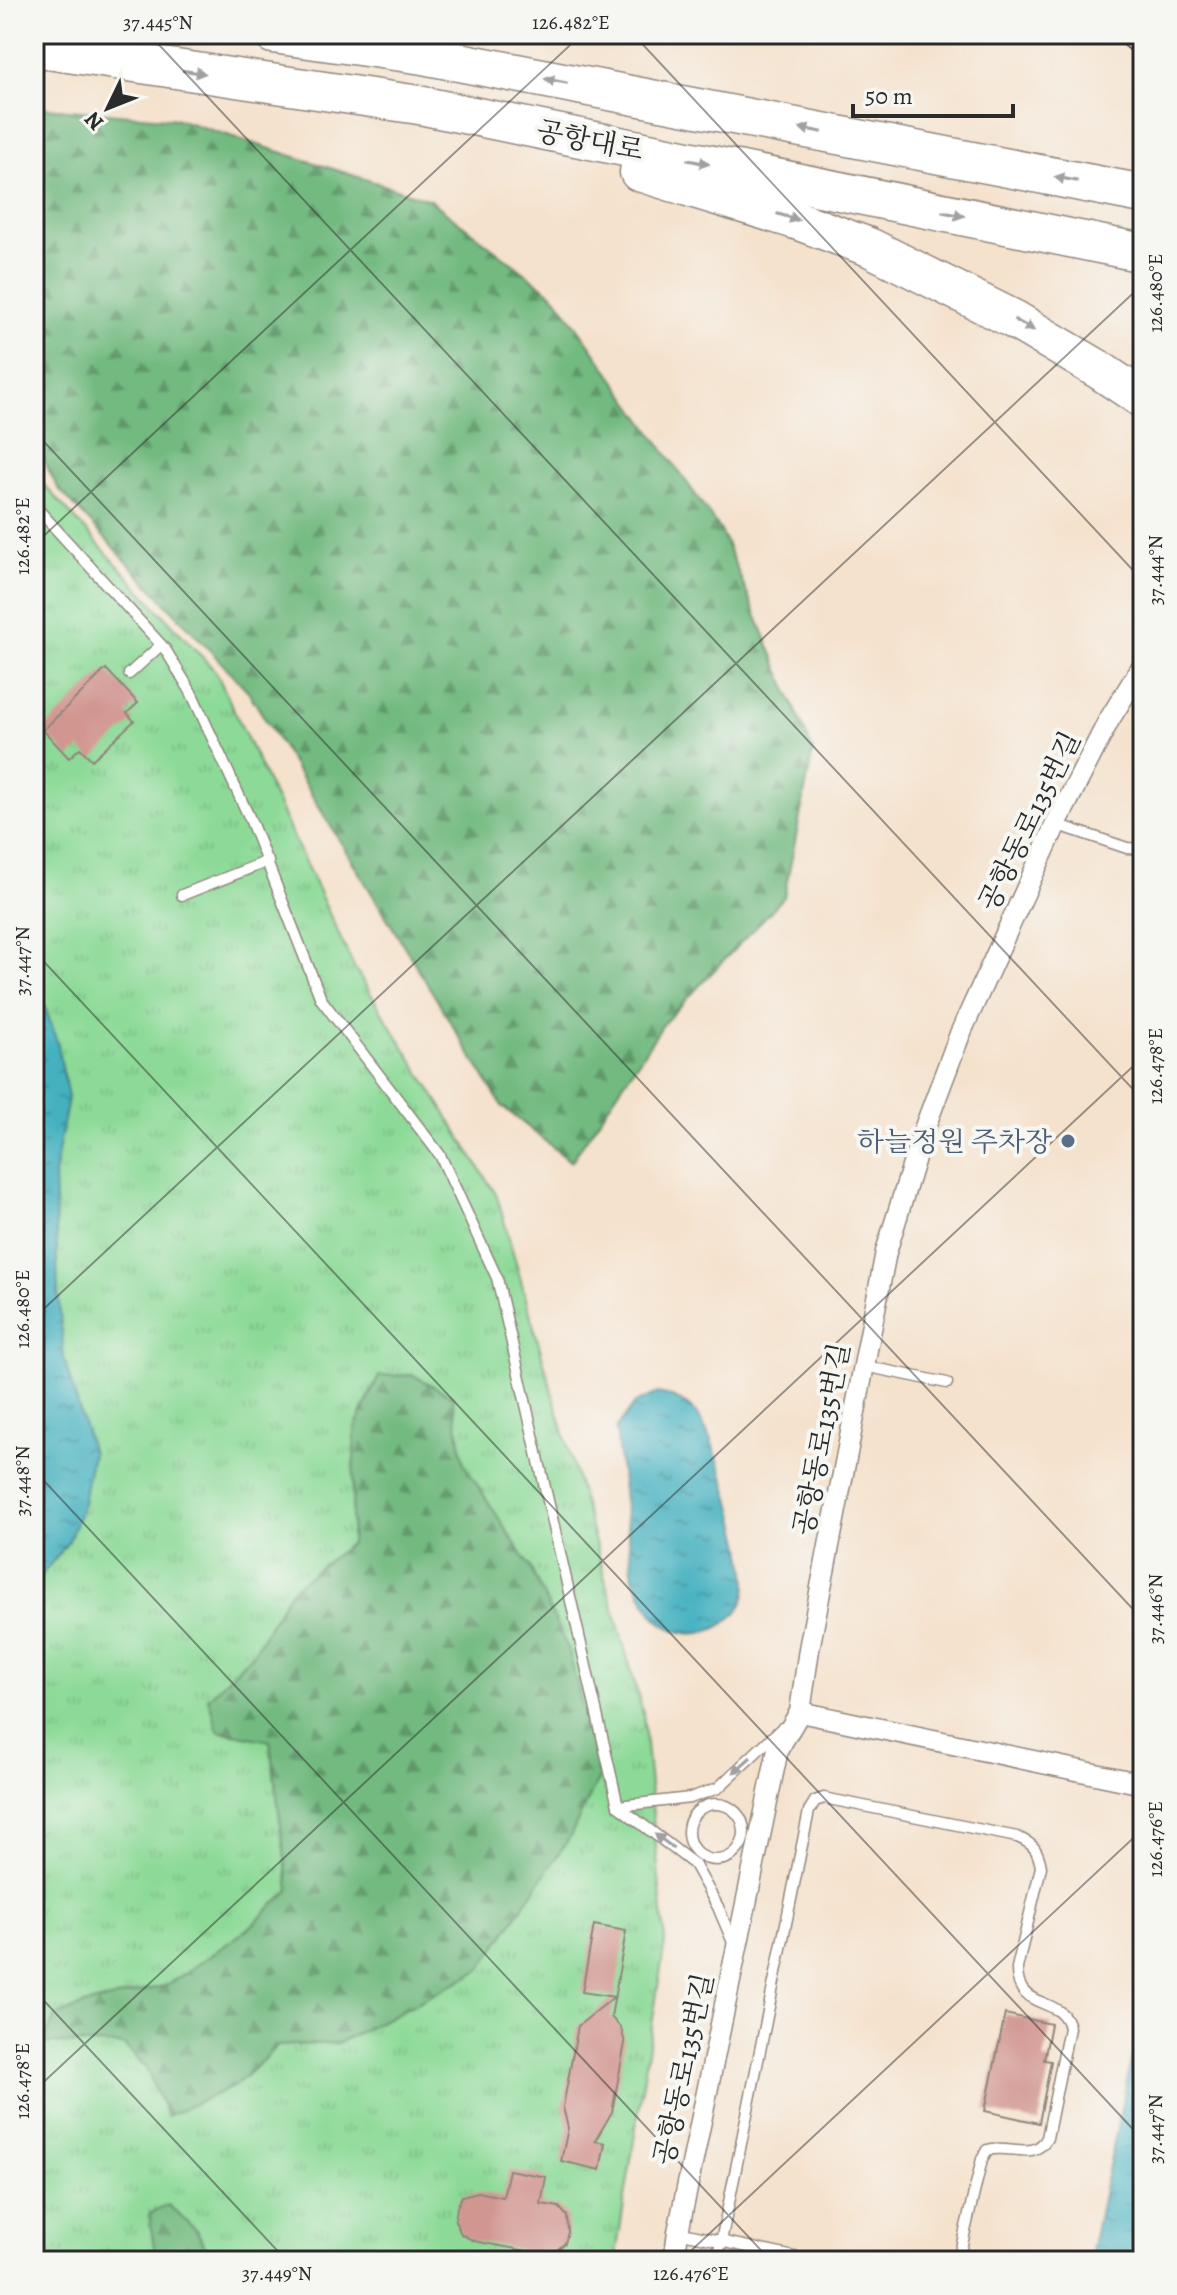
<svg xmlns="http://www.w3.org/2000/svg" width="1177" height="2295" font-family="Alegreya,'Noto Serif KR',serif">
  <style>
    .grass { fill: url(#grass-tufts); stroke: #5c8262; stroke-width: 2 }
    .forest { fill: url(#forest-firs); stroke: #4e7256; stroke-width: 2 }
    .water { fill: url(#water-ripples); stroke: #386e76; stroke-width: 2 }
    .building { fill: #d29691 }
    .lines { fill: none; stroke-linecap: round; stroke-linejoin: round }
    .lane-casing { stroke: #90867c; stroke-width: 13 }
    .street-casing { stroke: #90867c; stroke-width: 23 }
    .secondary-casing { stroke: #90867c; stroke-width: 33 }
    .highway-casing { stroke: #90867c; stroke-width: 41 }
    .lane { stroke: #fff; stroke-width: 10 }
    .street { stroke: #fff; stroke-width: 20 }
    .secondary { stroke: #fff; stroke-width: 30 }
    .highway { stroke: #fff; stroke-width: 38 }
    .oneway { fill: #a0a0a0 }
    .ticks { fill: none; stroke: #2b2b2b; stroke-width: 2; stroke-opacity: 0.45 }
    .service-dot { fill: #5c6f8a; stroke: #f6f6f2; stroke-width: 3 }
    .labels { text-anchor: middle; stroke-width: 8; stroke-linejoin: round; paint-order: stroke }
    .street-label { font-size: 28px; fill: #2b2b2b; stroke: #f6f6f2 }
    .service-label { font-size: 28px; fill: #4e5e75; stroke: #f6f6f2; text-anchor: end }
    .neatline { fill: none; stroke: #2b2b2b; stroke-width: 3 }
    .ticks-label { font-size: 20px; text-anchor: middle; fill: #2b2b2b }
  </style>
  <defs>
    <pattern id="grass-tufts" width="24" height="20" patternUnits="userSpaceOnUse" patternTransform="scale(2)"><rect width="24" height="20" fill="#8dda98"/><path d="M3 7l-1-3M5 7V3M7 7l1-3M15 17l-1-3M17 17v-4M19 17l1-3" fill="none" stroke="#7abb83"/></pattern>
    <pattern id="forest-firs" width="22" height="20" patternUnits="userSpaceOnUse" patternTransform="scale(2)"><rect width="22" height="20" fill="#72ba80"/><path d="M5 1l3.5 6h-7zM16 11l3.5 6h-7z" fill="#5e9769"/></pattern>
    <pattern id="water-ripples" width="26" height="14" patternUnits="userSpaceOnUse" patternTransform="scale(2)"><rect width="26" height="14" fill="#44b1c0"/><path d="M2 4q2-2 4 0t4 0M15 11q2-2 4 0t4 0" fill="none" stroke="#39909c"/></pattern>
  </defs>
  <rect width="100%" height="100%" fill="#f6f6f2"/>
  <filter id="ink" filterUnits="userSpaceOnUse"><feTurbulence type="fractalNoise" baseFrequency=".0125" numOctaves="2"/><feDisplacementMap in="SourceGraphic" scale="16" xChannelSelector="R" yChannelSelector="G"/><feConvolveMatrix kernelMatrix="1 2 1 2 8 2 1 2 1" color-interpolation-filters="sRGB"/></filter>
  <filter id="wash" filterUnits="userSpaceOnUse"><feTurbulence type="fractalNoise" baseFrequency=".006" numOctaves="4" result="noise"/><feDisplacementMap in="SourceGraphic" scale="32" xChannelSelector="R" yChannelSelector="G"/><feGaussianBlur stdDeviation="1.8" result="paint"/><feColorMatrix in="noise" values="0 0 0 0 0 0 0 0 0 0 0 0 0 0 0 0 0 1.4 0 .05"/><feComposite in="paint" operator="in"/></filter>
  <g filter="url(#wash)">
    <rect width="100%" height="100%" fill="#f5e2cd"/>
    <!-- grass -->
    <polygon class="grass" points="34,474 216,672 354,967 497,1196 643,1713 665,1942 615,2261 34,2261"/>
    <!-- forest -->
    <g class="forest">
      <polygon points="34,107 177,119 430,200 556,297 721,531 813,751 784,897 664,1023 571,1162 502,1106 248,691 57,487 34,439"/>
      <polygon points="413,1375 452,1396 464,1464 530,1567 569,1651 599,1778 568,1840 480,1970 339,2043 278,2046 235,2086 167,2116 145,2066 124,2045 43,2043 55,2017 84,2005 168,1985 248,1929 289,1890 270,1741 218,1731 208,1698 253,1653 291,1590 351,1543 355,1428 379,1376"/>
      <polygon points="168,2205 196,2230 214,2261 156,2261 149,2214"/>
    </g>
    <!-- water -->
    <g class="water">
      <polygon points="34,988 44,1004 58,1045 68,1098 54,1174 58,1290 64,1359 92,1453 83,1503 69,1541 34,1585"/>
      <path d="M658,1393C675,1397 689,1403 699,1417C716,1439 753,1568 746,1593C738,1627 693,1646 663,1624C649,1613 641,1593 633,1578L616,1429L635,1403Z"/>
      <polygon points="1143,2004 1143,2261 1089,2261"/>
    </g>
    <g id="blocks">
      <!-- building -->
      <g class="building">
        <polygon points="106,669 138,703 127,713 134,721 92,760 80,748 69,758 43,730"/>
        <polygon points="594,1925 626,1931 611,2017 621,2028 625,2043 612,2112 595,2141 605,2143 600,2170 561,2161 568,2128 563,2107 578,2026 614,1997 582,1992"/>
        <polygon points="1005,2014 1051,2024 1044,2060 1051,2061 1039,2123 985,2111"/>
        <polygon points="509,2170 546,2177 541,2204 559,2207 567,2216 568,2232 565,2243 557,2250 543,2254 474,2241 461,2234 455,2221 457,2207 462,2196 478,2192 503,2197"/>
      </g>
    </g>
  </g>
  <g filter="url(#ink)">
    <use href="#blocks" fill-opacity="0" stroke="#90867c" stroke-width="2"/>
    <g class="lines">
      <defs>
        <g id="lane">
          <polyline points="34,505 165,649 191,692 250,819 321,999 440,1155 497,1278 618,1806 694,1864 718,1907 734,1945"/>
          <polyline points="129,674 161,645"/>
          <polyline points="1056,824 1127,848 1143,849"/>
          <polyline points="182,895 268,861"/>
          <polyline points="864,1366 947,1383"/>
          <circle cx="716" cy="1832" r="28"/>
          <polyline points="618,1806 690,1798 718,1788 782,1728"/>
          <polyline points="678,2232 813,2261"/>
          <path d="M717,2261L809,1811L815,1801L824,1798L1017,1837C1034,1844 1038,1850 1041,1867L1017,1968C1016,2013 1063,1994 1069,2028L1047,2138C1034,2161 1011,2144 987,2150L982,2159L958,2261"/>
        </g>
        <g id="street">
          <polyline points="800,1712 1143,1784"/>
          <polyline points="674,2261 678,2232 778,1749 800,1712 809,1649 886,1252 922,1135 960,1034 1056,824 1109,720 1143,665"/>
        </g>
        <polyline id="secondary" points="1134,34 1143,36"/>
        <g id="highway">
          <polyline points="273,34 423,55 1143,194"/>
          <polyline points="34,48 419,105 1143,253"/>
          <polyline points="639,172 796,220 869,247 1013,319 1098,369 1143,399"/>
        </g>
      </defs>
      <!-- lane casing -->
      <use href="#lane" class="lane-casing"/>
      <!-- street casing -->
      <use href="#street" class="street-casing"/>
      <!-- secondary casing -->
      <use href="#secondary" class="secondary-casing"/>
      <!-- highway casing -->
      <use href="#highway" class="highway-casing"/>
      <!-- lane -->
      <use href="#lane" class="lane"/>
      <!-- street -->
      <use href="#street" class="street"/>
      <!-- secondary -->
      <use href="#secondary" class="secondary"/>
      <!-- highway -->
      <use href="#highway" class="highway"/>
    </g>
    <!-- one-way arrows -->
    <defs><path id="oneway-solid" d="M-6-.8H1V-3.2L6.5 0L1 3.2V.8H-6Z" transform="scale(2)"/></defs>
    <g class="oneway">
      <use href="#oneway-solid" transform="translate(194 72) rotate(8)"/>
      <use href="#oneway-solid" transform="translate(556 81) rotate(-169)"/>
      <use href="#oneway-solid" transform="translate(811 130) rotate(-169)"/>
      <use href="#oneway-solid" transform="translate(698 162) rotate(11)"/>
      <use href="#oneway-solid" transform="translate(1066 179) rotate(-169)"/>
      <use href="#oneway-solid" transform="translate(953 214) rotate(11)"/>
      <use href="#oneway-solid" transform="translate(788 217) rotate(17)"/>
      <use href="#oneway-solid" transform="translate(1024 325) rotate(29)"/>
      <use href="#oneway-solid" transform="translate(742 1765) rotate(138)"/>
      <use href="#oneway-solid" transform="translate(664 1841) rotate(-143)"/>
    </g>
  </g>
  <!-- ticks -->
  <path class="ticks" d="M149,34L1143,1100M633,34L1143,581M1118,34L1143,61M34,431L1143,1620M34,545L582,34M34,951L1143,2140M34,1318L1143,284M34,1470L771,2261M34,1990L287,2261M34,2091L1143,1057M680,2261L1143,1829"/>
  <!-- markers -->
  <circle class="service-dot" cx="1068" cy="1141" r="8"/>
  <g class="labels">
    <!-- street labels -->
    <g class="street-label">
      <text transform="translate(590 140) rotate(11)" y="10">공항대로</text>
      <text transform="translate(1029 821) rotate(-64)" y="10">공항동로135번길</text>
      <text transform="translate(821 1439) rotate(-79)" y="10">공항동로135번길</text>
      <text transform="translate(683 2069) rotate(-78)" y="10">공항동로135번길</text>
    </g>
    <!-- service labels -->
    <g class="service-label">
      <text x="1052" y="1151">하늘정원 주차장</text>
    </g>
  </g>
  <!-- margin -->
  <rect width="1177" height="2295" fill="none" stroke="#f6f6f2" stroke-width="88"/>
  <!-- north arrow -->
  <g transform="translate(108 108) rotate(227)" stroke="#f6f6f2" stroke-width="6" paint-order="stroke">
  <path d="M0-6L14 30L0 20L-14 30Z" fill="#2b2b2b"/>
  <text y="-12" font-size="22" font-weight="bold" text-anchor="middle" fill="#2b2b2b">N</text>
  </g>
  <!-- scale -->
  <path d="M853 104v12h160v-12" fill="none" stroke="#2b2b2b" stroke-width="4"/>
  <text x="865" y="104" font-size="24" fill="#2b2b2b" stroke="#f6f6f2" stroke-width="6" paint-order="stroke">50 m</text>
  <rect x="44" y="44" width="1089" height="2207" class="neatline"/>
  <g class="ticks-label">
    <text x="158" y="29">37.445°N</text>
    <text x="571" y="29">126.482°E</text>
    <text transform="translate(1155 293) rotate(-90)" y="7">126.480°E</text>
    <text transform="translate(22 536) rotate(-90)" y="7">126.482°E</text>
    <text transform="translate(1155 570) rotate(-90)" y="7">37.444°N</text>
    <text transform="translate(22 961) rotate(-90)" y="7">37.447°N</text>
    <text transform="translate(1155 1066) rotate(-90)" y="7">126.478°E</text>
    <text transform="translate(22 1309) rotate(-90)" y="7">126.480°E</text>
    <text transform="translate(22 1481) rotate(-90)" y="7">37.448°N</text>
    <text transform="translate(1155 1609) rotate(-90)" y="7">37.446°N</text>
    <text transform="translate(1155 1839) rotate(-90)" y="7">126.476°E</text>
    <text transform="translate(22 2081) rotate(-90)" y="7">126.478°E</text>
    <text transform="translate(1155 2129) rotate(-90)" y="7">37.447°N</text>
    <text x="277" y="2280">37.449°N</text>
    <text x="691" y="2280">126.476°E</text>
  </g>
</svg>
